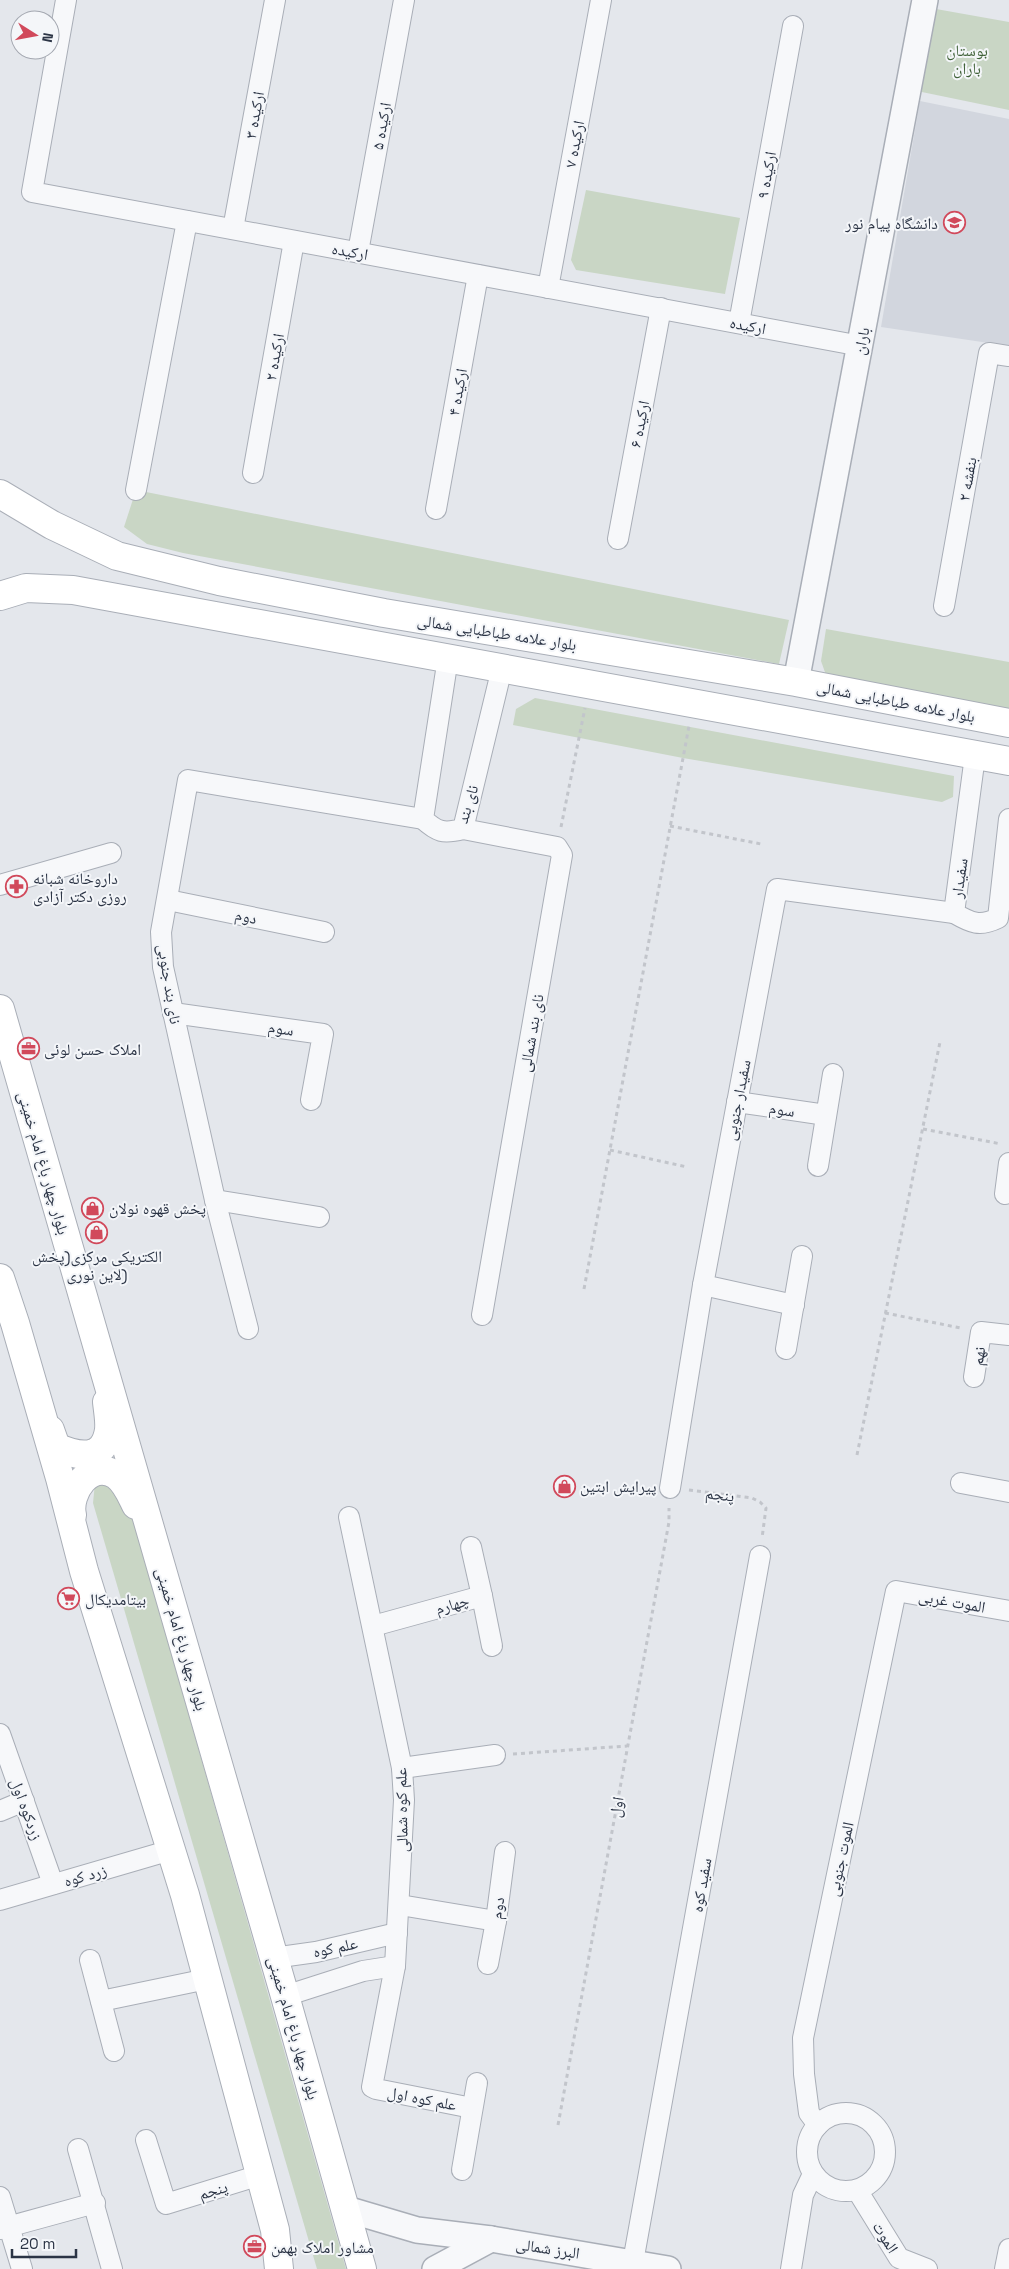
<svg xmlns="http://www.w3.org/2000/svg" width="1009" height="2269" font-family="'Space Grotesk','Noto Naskh Arabic',sans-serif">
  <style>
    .built { fill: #d2d6de }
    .green { fill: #c9d6c5 }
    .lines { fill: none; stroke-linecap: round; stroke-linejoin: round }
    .minor-casing { stroke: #a9aeb7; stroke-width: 22 }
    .tertiary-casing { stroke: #a9aeb7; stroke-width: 28 }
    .secondary-casing { stroke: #a9aeb7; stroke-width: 30 }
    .path { stroke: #c2c5cb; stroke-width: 3; stroke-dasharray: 4 4; stroke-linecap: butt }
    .minor { stroke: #f7f8fa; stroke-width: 20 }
    .tertiary { stroke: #f7f8fa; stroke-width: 25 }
    .secondary { stroke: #fff; stroke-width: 28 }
    .labels { text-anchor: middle; stroke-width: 4; stroke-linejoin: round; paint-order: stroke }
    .park-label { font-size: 16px; fill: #3f6138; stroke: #f4f6f9 }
    .street-label { font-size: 16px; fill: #2b3445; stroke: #f4f6f9 }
    .poi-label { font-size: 16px; fill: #2b3445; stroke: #f4f6f9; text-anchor: start }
  </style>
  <rect width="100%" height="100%" fill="#e4e7ec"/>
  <!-- built -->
  <polygon class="built" points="920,101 1009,119 1009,346 881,327"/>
  <!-- green -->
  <g class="green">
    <polygon points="936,9 1009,22 1009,110 917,91"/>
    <polygon points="586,190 740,218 725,294 576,270 571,260"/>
    <polygon points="136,490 789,620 779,664 183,553 147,544 124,527"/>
    <polygon points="826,629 1009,662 1009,715 826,675 821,661"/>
    <polygon points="535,698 954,776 953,797 942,802 683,758 513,725 516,709"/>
    <polygon points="103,1480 127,1497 346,2269 317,2269 93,1503 95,1483"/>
  </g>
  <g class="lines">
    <defs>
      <g id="minor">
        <polyline points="66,0 32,192 861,346"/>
        <polyline points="233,229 275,0"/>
        <polyline points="358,252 404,0"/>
        <polyline points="548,288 601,0"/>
        <polyline points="739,323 793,26"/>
        <polyline points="253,473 294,241"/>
        <polyline points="136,490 187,221"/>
        <polyline points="436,509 478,275"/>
        <polyline points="618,539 661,308"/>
        <polyline points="944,606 989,353 1009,356"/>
        <path d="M448,658L423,819C437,832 443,834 463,829L502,668"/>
        <path d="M975,756L954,913C971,923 980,927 998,918L1009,819"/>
        <polyline points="463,829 557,847 562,855 482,1315"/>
        <polyline points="0,885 111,853"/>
        <polyline points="168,900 324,932"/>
        <polyline points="173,1013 323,1034 311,1100"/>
        <polyline points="737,1102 826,1115"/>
        <polyline points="818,1166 833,1074"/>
        <polyline points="1005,1194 1009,1163"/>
        <polyline points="215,1200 319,1217"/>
        <polyline points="703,1285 794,1305"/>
        <polyline points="248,1329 215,1200 163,967 161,932 188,780 423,819"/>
        <polyline points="786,1349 802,1256"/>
        <polyline points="974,1377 981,1332 1009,1335"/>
        <polyline points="961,1483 1009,1492"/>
        <polyline points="670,1488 703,1285 777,889 954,913"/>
        <polyline points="349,1517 402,1768 404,1800 395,1966 372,2087 376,2089 472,2108"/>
        <polyline points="471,1547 482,1596"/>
        <polyline points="373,1626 482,1596 492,1646"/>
        <polyline points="0,1734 53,1884"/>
        <polyline points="402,1768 495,1755"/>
        <polyline points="0,1811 24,1801"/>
        <polyline points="0,1900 171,1850"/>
        <polyline points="400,1905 496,1921"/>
        <polyline points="273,1958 316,1952 397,1933"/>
        <polyline points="90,1960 114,2051"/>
        <polyline points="488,1964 496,1921 505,1852"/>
        <polyline points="285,1996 363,1971 395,1966"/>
        <polyline points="101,2001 207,1979"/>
        <circle cx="846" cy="2152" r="39"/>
        <polyline points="818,2125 809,2113 804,2074 803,2038 896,1591 1009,1611"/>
        <polyline points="146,2140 166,2204 260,2175"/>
        <polyline points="78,2149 112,2269"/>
        <polyline points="462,2170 477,2083"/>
        <polyline points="857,2190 899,2258 927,2269"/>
        <polyline points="0,2197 22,2269"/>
        <polyline points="0,2229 95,2203"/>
        <polyline points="633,2262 760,1556"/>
        <polyline points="791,2269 803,2195 813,2174"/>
        <polyline points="1005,2269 1009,2249"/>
      </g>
      <g id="tertiary">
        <polyline points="796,682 925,0"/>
        <polyline points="346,2209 417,2230 491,2239 668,2269"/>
        <polyline points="435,2269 491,2239"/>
      </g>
      <g id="secondary">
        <polyline points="0,494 52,525 117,556 219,581 384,613 796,682 1009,723"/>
        <polyline points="0,596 26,588 73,590 1009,761"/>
        <polyline points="0,1009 285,1996 362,2269"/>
        <polyline points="0,1278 15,1323 60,1478 84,1571 185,1895 275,2230 279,2269"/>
        <path d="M50,1430L56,1447C78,1457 104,1462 109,1430C110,1422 108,1411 107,1402"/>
        <path d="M72,1515C67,1493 90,1458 116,1475C126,1482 131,1495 136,1505"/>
      </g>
    </defs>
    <!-- minor casing -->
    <use href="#minor" class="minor-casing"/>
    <!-- tertiary casing -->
    <use href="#tertiary" class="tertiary-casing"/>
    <!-- secondary casing -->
    <use href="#secondary" class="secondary-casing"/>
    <!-- path -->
    <g class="path">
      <polyline points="670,826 761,844"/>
      <polyline points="561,827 585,708"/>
      <polyline points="923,1129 1001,1144"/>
      <polyline points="610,1150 687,1167"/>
      <polyline points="584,1289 689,726"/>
      <polyline points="885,1313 961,1328"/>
      <polyline points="857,1455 940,1042"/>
      <polyline points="689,1490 752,1498 760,1502 766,1508 762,1538"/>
      <polyline points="513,1754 627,1746"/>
      <polyline points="558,2125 669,1522 669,1508"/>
    </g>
    <!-- minor -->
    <use href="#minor" class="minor"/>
    <!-- tertiary -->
    <use href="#tertiary" class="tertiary"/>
    <!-- secondary -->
    <use href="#secondary" class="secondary"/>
  </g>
  <!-- icons -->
  <defs>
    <symbol id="university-ring" viewBox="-11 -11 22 22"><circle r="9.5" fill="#f4f6f9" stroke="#d1495b" stroke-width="1.5"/><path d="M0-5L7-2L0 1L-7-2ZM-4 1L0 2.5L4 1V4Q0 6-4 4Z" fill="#d1495b"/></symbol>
    <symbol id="pharmacy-ring" viewBox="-11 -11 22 22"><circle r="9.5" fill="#f4f6f9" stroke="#d1495b" stroke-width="1.5"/><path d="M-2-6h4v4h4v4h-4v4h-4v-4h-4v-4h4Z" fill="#d1495b"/></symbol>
    <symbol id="office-ring" viewBox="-11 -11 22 22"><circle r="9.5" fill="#f4f6f9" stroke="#d1495b" stroke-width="1.5"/><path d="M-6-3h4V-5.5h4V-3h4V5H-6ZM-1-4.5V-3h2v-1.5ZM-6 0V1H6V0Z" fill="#d1495b"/></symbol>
    <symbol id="shop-ring" viewBox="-11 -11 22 22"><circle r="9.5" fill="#f4f6f9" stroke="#d1495b" stroke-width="1.5"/><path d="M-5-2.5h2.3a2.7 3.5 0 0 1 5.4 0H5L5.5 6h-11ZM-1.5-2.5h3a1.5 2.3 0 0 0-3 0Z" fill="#d1495b"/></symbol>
    <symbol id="supermarket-ring" viewBox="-11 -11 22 22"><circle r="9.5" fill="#f4f6f9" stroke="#d1495b" stroke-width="1.5"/><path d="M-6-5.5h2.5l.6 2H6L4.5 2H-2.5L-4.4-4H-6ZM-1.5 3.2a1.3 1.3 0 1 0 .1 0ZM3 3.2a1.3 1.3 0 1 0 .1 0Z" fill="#d1495b"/></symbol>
  </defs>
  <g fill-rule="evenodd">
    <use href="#university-ring" x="942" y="210" width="25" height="25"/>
    <use href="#pharmacy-ring" x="4" y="874" width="25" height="25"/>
    <use href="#office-ring" x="16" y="1036" width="25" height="25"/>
    <use href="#shop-ring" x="80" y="1196" width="25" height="25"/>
    <use href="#shop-ring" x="84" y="1220" width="25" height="25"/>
    <use href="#shop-ring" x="552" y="1474" width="25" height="25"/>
    <use href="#supermarket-ring" x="56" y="1586" width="25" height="25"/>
    <use href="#office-ring" x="242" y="2234" width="25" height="25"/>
  </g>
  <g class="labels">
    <!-- park labels -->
    <g class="park-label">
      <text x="967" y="56">بوستان<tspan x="967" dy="18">باران</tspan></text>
    </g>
    <!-- street labels -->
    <g class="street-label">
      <text transform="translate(254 115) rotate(-80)" y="6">ارکیده ۳</text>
      <text transform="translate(381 126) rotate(-80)" y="6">ارکیده ۵</text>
      <text transform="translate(574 144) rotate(-79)" y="6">ارکیده ۷</text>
      <text transform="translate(766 175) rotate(-80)" y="6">ارکیده ۹</text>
      <text transform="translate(350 251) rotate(10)" y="6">ارکیده</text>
      <text transform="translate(748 325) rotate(11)" y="6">ارکیده</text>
      <text transform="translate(861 341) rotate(-79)" y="6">باران</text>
      <text transform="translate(274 357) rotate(-80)" y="6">ارکیده ۲</text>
      <text transform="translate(457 392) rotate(-80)" y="6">ارکیده ۴</text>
      <text transform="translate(639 424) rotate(-79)" y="6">ارکیده ۶</text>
      <text transform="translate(967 479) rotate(-80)" y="6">بنفشه ۲</text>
      <text transform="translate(497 632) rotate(9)" y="6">بلوار علامه طباطبایی شمالی</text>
      <text transform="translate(896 701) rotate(11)" y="6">بلوار علامه طباطبایی شمالی</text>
      <text transform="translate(467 804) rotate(-73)" y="6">نای بند</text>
      <text transform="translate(959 878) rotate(-82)" y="6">سفیدار</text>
      <text transform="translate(246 916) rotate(12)" y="6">دوم</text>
      <text transform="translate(170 984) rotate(81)" y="6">نای بند جنوبی</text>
      <text transform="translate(281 1028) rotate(8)" y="6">سوم</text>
      <text transform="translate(531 1033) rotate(-80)" y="6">نای بند شمالی</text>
      <text transform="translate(737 1100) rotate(-79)" y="6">سفیدار جنوبی</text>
      <text transform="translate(782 1109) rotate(9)" y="6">سوم</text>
      <text transform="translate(44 1163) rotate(74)" y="6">بلوار چهار باغ امام خمینی</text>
      <text transform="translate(978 1356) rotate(-81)" y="6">نهم</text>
      <text transform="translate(720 1494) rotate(7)" y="6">پنجم</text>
      <text transform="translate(952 1601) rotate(10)" y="6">الموت غربی</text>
      <text transform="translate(452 1604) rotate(-16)" y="6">چهارم</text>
      <text transform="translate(182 1639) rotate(74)" y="6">بلوار چهار باغ امام خمینی</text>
      <text transform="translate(616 1807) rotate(-80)" y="6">اول</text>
      <text transform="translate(27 1809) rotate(70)" y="6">زردکوه اول</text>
      <text transform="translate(401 1810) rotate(-91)" y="6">علم کوه شمالی</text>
      <text transform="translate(840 1859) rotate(-78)" y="6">الموت جنوبی</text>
      <text transform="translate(85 1875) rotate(-16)" y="6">زرد کوه</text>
      <text transform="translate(701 1885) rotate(-80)" y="6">سفید کوه</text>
      <text transform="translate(497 1908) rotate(-82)" y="6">دوم</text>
      <text transform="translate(335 1947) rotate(-12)" y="6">علم کوه</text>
      <text transform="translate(294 2028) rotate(74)" y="6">بلوار چهار باغ امام خمینی</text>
      <text transform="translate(422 2098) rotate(11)" y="6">علم کوه اول</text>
      <text transform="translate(213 2190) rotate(-17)" y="6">پنجم</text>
      <text transform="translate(886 2237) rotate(58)" y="6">الموت</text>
      <text transform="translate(548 2248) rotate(9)" y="6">البرز شمالی</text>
    </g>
    <!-- poi labels -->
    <g class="poi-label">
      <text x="938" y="229" text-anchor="end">دانشگاه پیام نور</text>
      <text x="33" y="884">داروخانه شبانه<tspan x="33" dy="18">روزی دکتر آزادی</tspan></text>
      <text x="44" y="1055">املاک حسن لوئی</text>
      <text x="109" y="1214">پخش قهوه نولان</text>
      <text x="97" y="1262" text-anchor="middle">الکتریکی مرکزی(پخش<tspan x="97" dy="18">لاین نوری)</tspan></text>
      <text x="580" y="1492">پیرایش ابتین</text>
      <text x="85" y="1605">بیتامدیکال</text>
      <text x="271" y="2253">مشاور املاک بهمن</text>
    </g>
  </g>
  <!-- north arrow -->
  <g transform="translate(35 35) rotate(101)"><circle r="24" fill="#f4f6f9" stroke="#a4a8b1"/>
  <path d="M0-4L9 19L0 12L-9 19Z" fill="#d1495b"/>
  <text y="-8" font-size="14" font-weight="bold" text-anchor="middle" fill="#2b3445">N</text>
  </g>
  <!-- scale -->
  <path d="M12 2249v8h64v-8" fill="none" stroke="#2b3445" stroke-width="2.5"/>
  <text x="20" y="2249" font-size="15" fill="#2b3445" stroke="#f4f6f9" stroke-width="4" paint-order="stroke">20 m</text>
</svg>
